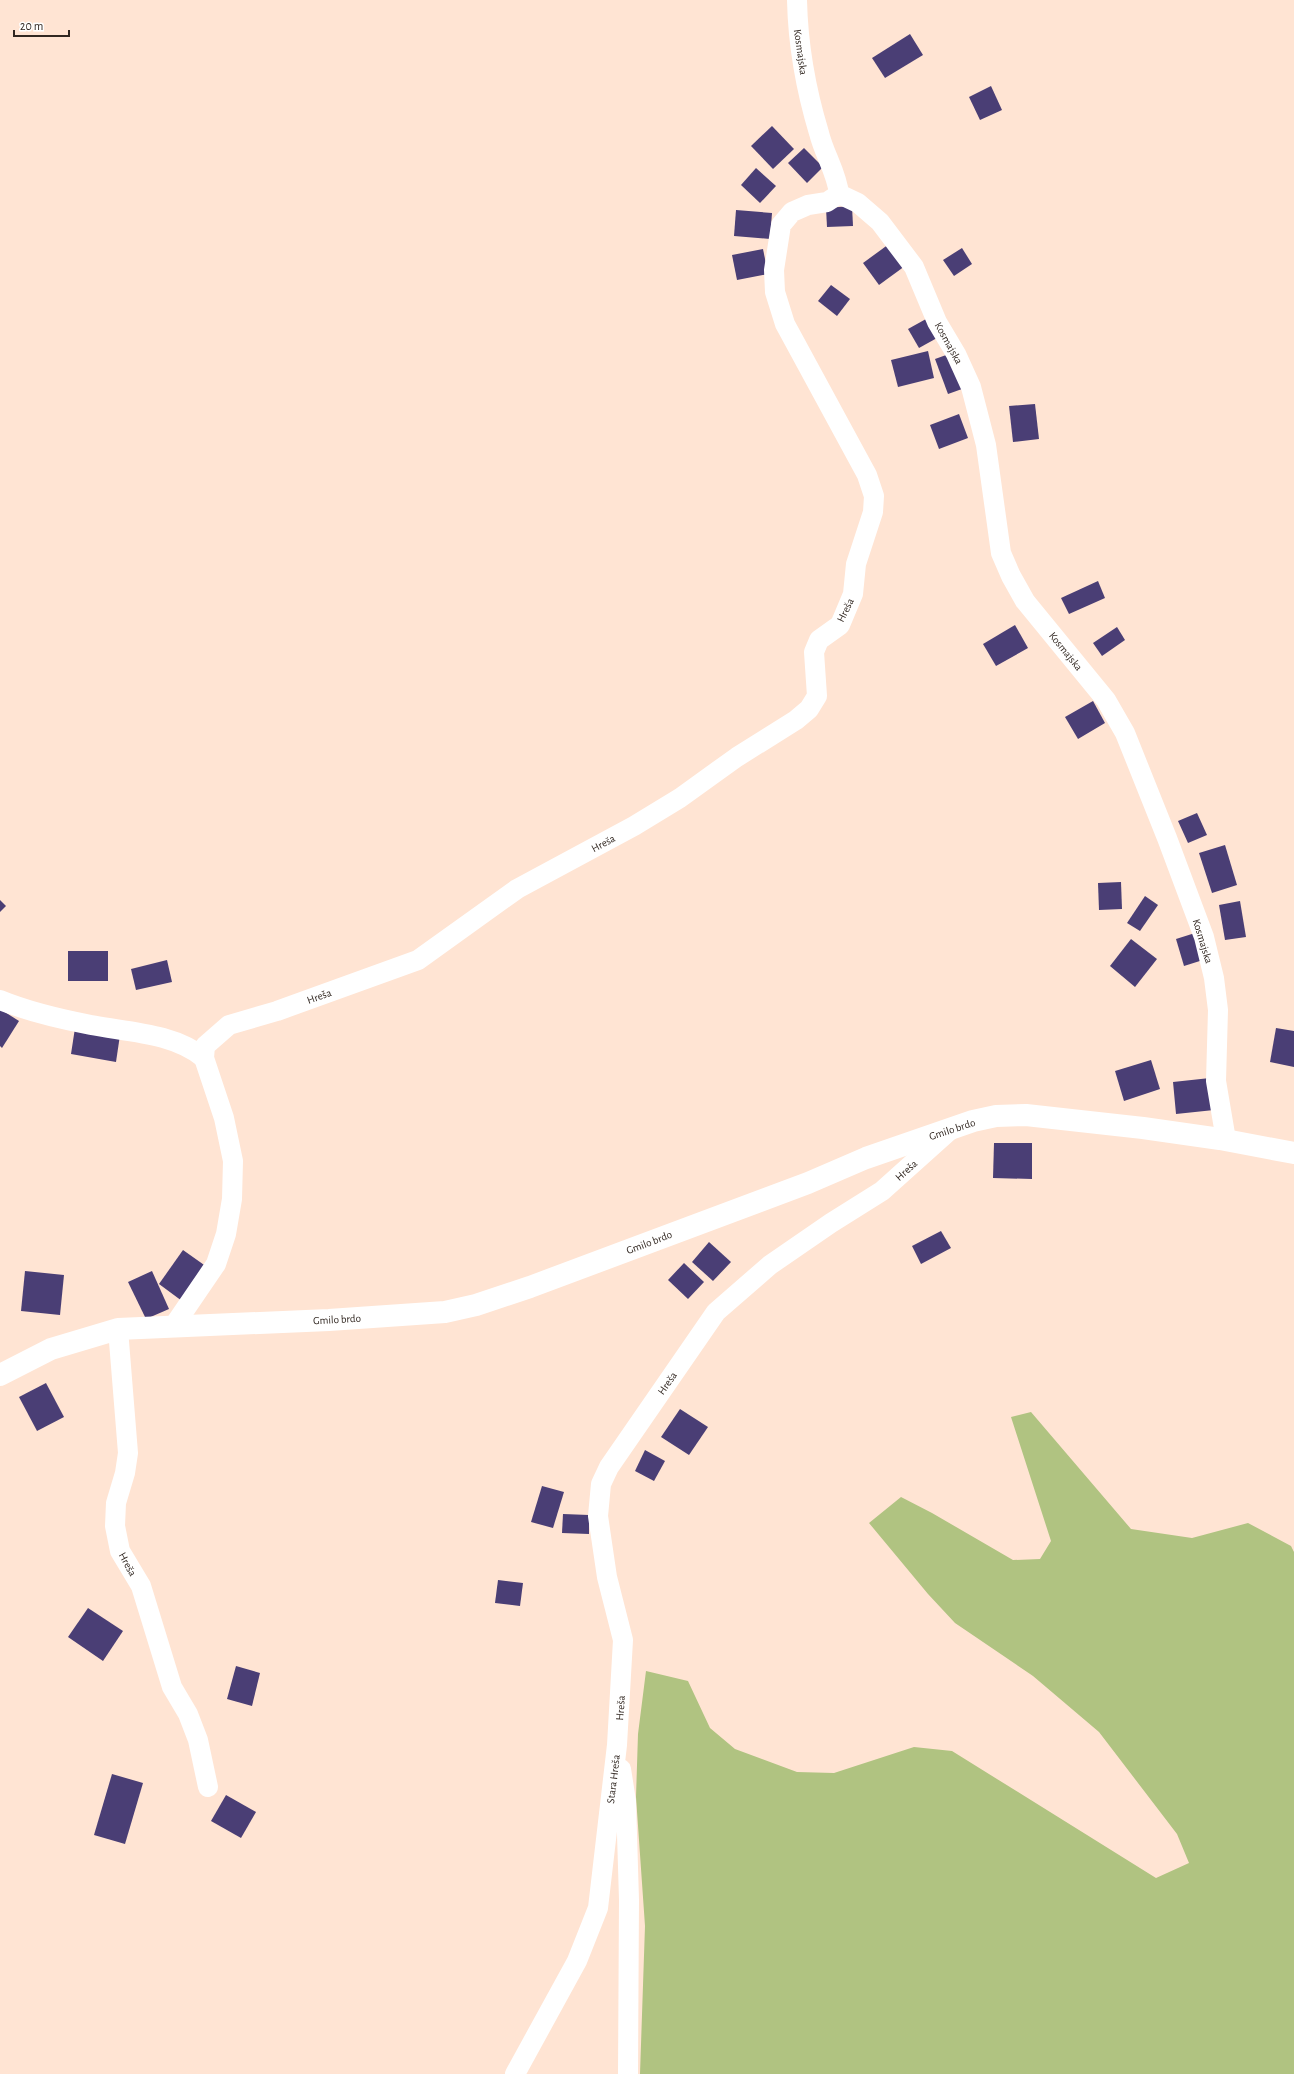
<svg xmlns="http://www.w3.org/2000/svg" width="1294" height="2074" font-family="'Alegreya Sans',sans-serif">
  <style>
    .forest { fill: #b0c381 }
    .building { fill: #4a3e75 }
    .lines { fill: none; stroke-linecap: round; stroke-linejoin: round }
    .minor { stroke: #fff; stroke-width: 20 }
    .secondary { stroke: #fff; stroke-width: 22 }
    .labels { text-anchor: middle; stroke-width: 4; stroke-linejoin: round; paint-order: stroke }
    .street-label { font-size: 11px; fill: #312721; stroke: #fff }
  </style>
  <rect width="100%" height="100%" fill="#ffe4d3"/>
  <!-- forest -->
  <polygon class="forest" points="1031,1412 1131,1529 1192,1538 1248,1523 1291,1546 1294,1552 1294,2074 640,2074 645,1926 636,1797 638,1734 646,1671 688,1681 710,1728 735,1749 797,1772 834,1773 914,1747 952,1751 1156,1878 1189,1863 1177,1834 1099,1732 1033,1676 955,1623 928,1594 869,1523 901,1497 932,1513 1013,1560 1040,1559 1051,1541 1011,1417"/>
  <!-- building -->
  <g class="building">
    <polygon points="910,34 923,55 885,78 872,58"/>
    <polygon points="991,86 1002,110 980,120 969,97"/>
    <polygon points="772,126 794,149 773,169 751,146"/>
    <polygon points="804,148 823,167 807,183 788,163"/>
    <polygon points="756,168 776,186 760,203 741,185"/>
    <polygon points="852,206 853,226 827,227 826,208"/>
    <polygon points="736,210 772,213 770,239 734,236"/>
    <polygon points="889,244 905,266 879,285 863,263"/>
    <polygon points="962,248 972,264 954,276 943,260"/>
    <polygon points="763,249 768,274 737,280 732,255"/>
    <polygon points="831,285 850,299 837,316 818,301"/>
    <polygon points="926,319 937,338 919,348 908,329"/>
    <polygon points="928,351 934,378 898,387 891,360"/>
    <polygon points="949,354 962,389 948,394 935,359"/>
    <polygon points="1035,404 1039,439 1013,442 1009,406"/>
    <polygon points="959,414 968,438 939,449 930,425"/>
    <polygon points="1098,581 1105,598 1069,614 1061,598"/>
    <polygon points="1015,625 1028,648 996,666 983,644"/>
    <polygon points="1117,627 1125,640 1102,656 1093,643"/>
    <polygon points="1093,701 1105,723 1078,739 1065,717"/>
    <polygon points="1197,813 1207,835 1188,843 1178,821"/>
    <polygon points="1225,845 1237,885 1212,893 1199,853"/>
    <polygon points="1121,882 1122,909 1099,910 1098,883"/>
    <polygon points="1145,896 1158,905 1140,931 1127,923"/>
    <polygon points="0,900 6,906 0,912"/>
    <polygon points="1240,901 1246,937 1225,940 1219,905"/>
    <polygon points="1195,933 1203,960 1184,966 1176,939"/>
    <polygon points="1131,939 1157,959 1135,987 1110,966"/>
    <rect x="68" y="951" width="40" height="30"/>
    <polygon points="167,960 172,982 136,990 131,969"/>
    <polygon points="0,1009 19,1021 2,1048 0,1046"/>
    <polygon points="75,1028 120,1035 116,1062 71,1054"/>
    <polygon points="1276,1028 1294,1031 1294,1067 1270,1062"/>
    <polygon points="1151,1060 1160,1089 1124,1101 1115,1071"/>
    <polygon points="1210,1078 1214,1110 1176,1114 1173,1082"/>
    <polygon points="994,1143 1032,1143 1032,1179 993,1178"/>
    <polygon points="941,1231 951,1248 921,1264 912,1246"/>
    <polygon points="709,1242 731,1262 713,1281 692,1262"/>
    <polygon points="183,1250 207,1267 182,1301 159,1284"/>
    <polygon points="684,1263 704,1282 688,1299 668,1280"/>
    <polygon points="25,1271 64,1275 60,1315 21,1311"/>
    <polygon points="152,1271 169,1309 146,1319 128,1282"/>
    <polygon points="46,1383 64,1417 37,1431 19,1397"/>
    <polygon points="680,1409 708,1427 689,1455 661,1437"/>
    <polygon points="645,1450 665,1461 654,1481 635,1471"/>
    <polygon points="542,1486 564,1492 553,1528 531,1522"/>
    <polygon points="563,1514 589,1515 589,1534 562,1533"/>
    <polygon points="498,1580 523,1583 520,1606 495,1603"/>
    <polygon points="88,1608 123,1631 103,1661 68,1637"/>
    <polygon points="236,1666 260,1673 252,1706 227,1699"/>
    <polygon points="112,1774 143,1783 125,1844 94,1835"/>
    <polygon points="226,1795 256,1812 241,1838 211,1821"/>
  </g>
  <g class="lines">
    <!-- minor -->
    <g class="minor">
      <path d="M797,0C798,46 806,90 819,133C824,154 837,173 839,194"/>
      <polyline points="839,194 858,203 880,222 914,267 937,322 956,354 971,387 986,445 1001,553 1011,576 1025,601 1106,700 1125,733 1167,838 1204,937 1214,978 1218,1010 1216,1081 1226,1140"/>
      <path d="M0,1000C29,1012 60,1019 91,1025C128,1032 174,1033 204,1058"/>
      <polyline points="173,1327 216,1264 226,1234 232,1199 233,1161 224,1118 204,1058 205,1046 229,1025 277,1011 418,960 517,889 634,826 680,798 737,757 796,720 809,709 817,696 814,652 819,640 840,625 853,594 856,564 873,512 874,496 867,475 785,324 775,292 774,270 781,225 792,212 808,205 827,202 839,194"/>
      <polyline points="118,1329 128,1453 125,1473 116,1503 115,1526 120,1551 141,1586 172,1687 188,1714 198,1740 208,1787"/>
      <polyline points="621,1769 626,1801 629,1900 628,2074"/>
      <polyline points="515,2074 577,1961 598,1908 617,1745 623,1640 607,1577 598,1516 601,1484 609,1467 716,1312 770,1265 831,1223 882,1191 950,1130"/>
    </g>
    <!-- secondary -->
    <polyline class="secondary" points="0,1375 51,1349 118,1329 329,1320 445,1312 476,1305 530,1287 808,1183 866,1158 973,1121 996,1116 1026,1115 1143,1128 1220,1139 1294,1153"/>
  </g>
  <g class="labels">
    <!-- street labels -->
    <g class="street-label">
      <text transform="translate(801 52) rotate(82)" y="4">Kosmajska</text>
      <text transform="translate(949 343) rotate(61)" y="4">Kosmajska</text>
      <text transform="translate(845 610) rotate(-64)" y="4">Hreša</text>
      <text transform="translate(1066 651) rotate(51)" y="4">Kosmajska</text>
      <text transform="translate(603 843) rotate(-28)" y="4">Hreša</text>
      <text transform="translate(1203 941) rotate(73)" y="4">Kosmajska</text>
      <text transform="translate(319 996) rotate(-20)" y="4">Hreša</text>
      <text transform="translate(952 1129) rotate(-18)" y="4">Gmilo brdo</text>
      <text transform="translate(906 1170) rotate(-42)" y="4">Hreša</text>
      <text transform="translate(649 1242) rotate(-21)" y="4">Gmilo brdo</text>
      <text transform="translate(337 1319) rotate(-3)" y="4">Gmilo brdo</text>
      <text transform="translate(667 1383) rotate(-55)" y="4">Hreša</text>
      <text transform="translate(128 1564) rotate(62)" y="4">Hreša</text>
      <text transform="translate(620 1708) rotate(-86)" y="4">Hreša</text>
      <text transform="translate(613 1779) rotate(-83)" y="4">Stara Hreša</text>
    </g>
  </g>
  <!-- scale -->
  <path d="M14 30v6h55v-6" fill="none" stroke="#312721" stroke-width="2"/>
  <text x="20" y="30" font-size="12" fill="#312721" stroke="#ffffff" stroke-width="3" paint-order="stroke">20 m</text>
</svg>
